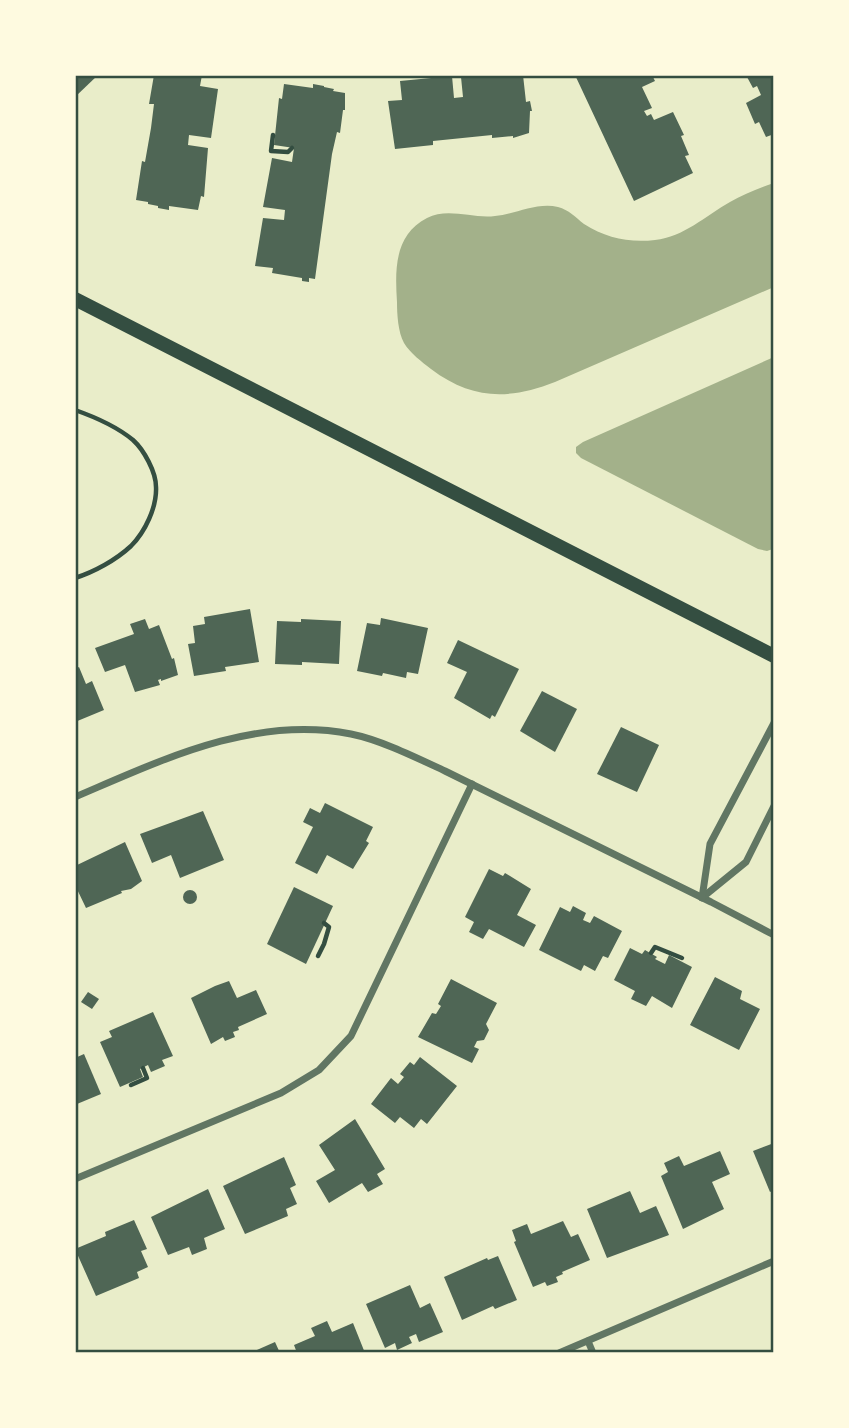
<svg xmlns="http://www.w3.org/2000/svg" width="849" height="1428" font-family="Ubuntu,sans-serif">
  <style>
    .water { fill: #a3b18a }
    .building { fill: #4f6655 }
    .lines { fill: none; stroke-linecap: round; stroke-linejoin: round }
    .path { stroke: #344e41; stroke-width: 4.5 }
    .minor { stroke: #617663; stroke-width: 7 }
    .secondary { stroke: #344e41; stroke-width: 14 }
    .neatline { fill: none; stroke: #344e41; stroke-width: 2.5 }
  </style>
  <rect width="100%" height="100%" fill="#e9edc9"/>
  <!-- water -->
  <g class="water">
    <path d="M774,183V287L555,382C509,400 472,400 431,369C422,362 410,353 404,343C398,332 397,314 397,302C395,270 394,235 427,218C448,207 473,219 495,216C516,214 537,202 558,207C569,210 575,217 584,224C606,238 629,243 655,240C684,237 705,216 730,202C743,195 759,188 774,183Z"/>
    <polygon points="774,357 773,549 767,551 758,549 581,458 576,453 576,447 583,442"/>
  </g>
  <!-- building -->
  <g class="building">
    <polygon points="75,75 98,75 75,97"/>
    <polygon points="154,75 202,75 200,86 218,89 211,138 189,135 188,145 208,148 204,197 201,196 198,210 169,206 169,210 158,208 158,206 148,204 148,202 136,200 142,161 145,162 151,128 154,104 149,104"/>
    <polygon points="481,75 523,75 526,102 530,101 532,111 530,111 529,133 513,138 513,136 492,138 492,135 433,141 433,145 395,149 388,101 402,100 400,81 452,76 454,98 463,97 461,77"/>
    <polygon points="575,75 652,75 655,81 642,87 652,108 644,111 647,116 651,114 654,120 673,112 684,135 681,136 689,155 685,156 693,173 634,201"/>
    <polygon points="750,75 774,75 774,134 766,137 759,122 755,124 746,103 761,95 757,86 753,88 747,77"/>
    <polygon points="284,84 313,88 313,84 324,86 324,87 334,89 333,91 345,93 345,110 343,110 340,133 337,132 332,154 315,279 309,278 309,282 302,281 302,278 272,273 273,268 255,266 263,218 284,220 285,210 263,207 272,158 292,162 294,148 274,145 279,98 282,99"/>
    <polygon points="250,609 259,662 225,667 226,671 194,676 188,644 195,643 193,626 205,624 204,617"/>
    <polygon points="381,618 428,628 418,674 407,672 406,678 383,673 382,676 357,671 367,623 380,625"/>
    <polygon points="145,619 149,629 159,625 172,659 174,658 178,675 161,681 161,679 158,680 160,685 135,692 125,665 105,672 95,648 134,634 130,624"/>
    <polygon points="301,619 341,621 339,664 302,662 302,665 275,664 277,621 301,622"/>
    <polygon points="458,640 519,669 495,717 492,715 490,719 454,698 467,672 447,663"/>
    <polygon points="79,667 86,684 92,681 104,710 75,722 75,669"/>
    <polygon points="542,691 577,709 555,752 520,731"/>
    <polygon points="621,727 659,745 637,792 597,774"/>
    <polygon points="325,803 373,827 366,841 369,843 353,869 327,855 317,874 295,863 313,827 303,822 310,808 320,813"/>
    <polygon points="203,811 224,860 180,878 171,855 152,863 140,834"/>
    <polygon points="125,842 142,881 131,889 121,891 122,893 86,908 75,885 75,866"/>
    <polygon points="489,869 503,876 505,873 531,889 517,915 536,925 524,947 489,929 483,939 469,932 474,922 465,917"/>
    <polygon points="294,887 333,906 306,964 267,944"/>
    <circle cx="190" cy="897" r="7"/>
    <polygon points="573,906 586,913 583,920 590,923 594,916 622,931 608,958 603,956 595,971 584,965 581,971 539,950 560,907 570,912"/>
    <polygon points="630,948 642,954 645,950 657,957 655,959 665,964 669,955 692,967 672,1008 652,996 646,1006 631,999 635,991 614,980"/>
    <polygon points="715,977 742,991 740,999 760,1009 739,1050 690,1025"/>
    <polygon points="451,979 497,1003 486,1024 489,1030 484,1040 477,1041 474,1047 479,1049 472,1063 418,1037 432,1013 436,1014 441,1006 438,1004"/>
    <polygon points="229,981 237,998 256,990 267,1014 238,1027 239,1030 233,1032 235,1037 225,1041 223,1037 211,1044 191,998 215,986"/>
    <polygon points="88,992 99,999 92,1009 81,1002"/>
    <polygon points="153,1012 173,1056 162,1060 165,1066 151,1072 148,1065 140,1069 143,1077 120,1087 100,1042 112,1037 109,1031"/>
    <polygon points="84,1054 101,1094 77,1104 75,1058"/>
    <polygon points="420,1057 457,1086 427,1124 421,1119 414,1128 400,1117 395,1123 371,1104 391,1078 398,1084 404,1077 400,1074 410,1062 414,1065"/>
    <polygon points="355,1119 385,1169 377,1174 383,1184 368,1192 362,1183 329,1203 316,1181 335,1170 319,1145"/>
    <polygon points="774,1143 774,1190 770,1192 753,1151"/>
    <polygon points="720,1151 730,1174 712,1182 724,1209 683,1229 661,1176 668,1172 664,1163 679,1156 684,1166"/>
    <polygon points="284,1157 296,1185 290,1188 297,1204 286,1209 288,1216 245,1234 223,1186"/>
    <polygon points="208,1189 225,1229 204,1238 207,1249 192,1255 189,1247 168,1255 151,1217"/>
    <polygon points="630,1191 640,1213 656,1206 669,1235 607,1258 587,1209"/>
    <polygon points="134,1220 147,1249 141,1251 148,1267 137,1272 139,1278 96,1296 75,1249 106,1236 105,1232"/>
    <polygon points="563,1221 571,1237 578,1234 590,1260 562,1272 563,1274 556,1277 558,1282 547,1286 545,1282 533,1287 514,1242 516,1241 512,1230 527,1224 531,1234"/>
    <polygon points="498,1256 517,1300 495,1309 493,1306 462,1320 444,1277 487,1258 488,1260"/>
    <polygon points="410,1285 420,1308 430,1303 443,1332 419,1342 416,1334 409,1337 412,1343 397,1350 395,1343 385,1348 366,1304"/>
    <polygon points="327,1321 332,1332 353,1323 365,1353 297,1353 294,1345 315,1336 311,1328"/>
    <polygon points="275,1342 280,1353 250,1353"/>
  </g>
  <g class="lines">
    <!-- path -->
    <g class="path">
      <polyline points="273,135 271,151 288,152 292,148"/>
      <path d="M75,410C95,417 116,426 133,440C144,450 156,472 156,487C157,507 145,532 131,546C116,560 94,572 75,578"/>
      <polyline points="651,953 655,947 682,958"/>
      <polyline points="318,956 324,944 329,927 324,923"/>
      <polyline points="131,1085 147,1078 143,1068"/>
    </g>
    <!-- minor -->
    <g class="minor">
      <path d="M75,797C162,760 253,715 351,734C381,740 417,758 445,771L711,902L774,935"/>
      <polyline points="703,897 746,862 774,806"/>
      <polyline points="702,898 710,844 774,723"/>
      <polyline points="75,1179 281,1093 319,1070 351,1036 472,784"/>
      <polyline points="588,1341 593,1353"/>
      <polyline points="559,1353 774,1261"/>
    </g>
    <!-- secondary -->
    <polyline class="secondary" points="75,299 774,656"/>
  </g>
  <!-- border -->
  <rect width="849" height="1428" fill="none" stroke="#fefae0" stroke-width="154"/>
  <rect x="77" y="77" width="695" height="1274" class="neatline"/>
</svg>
